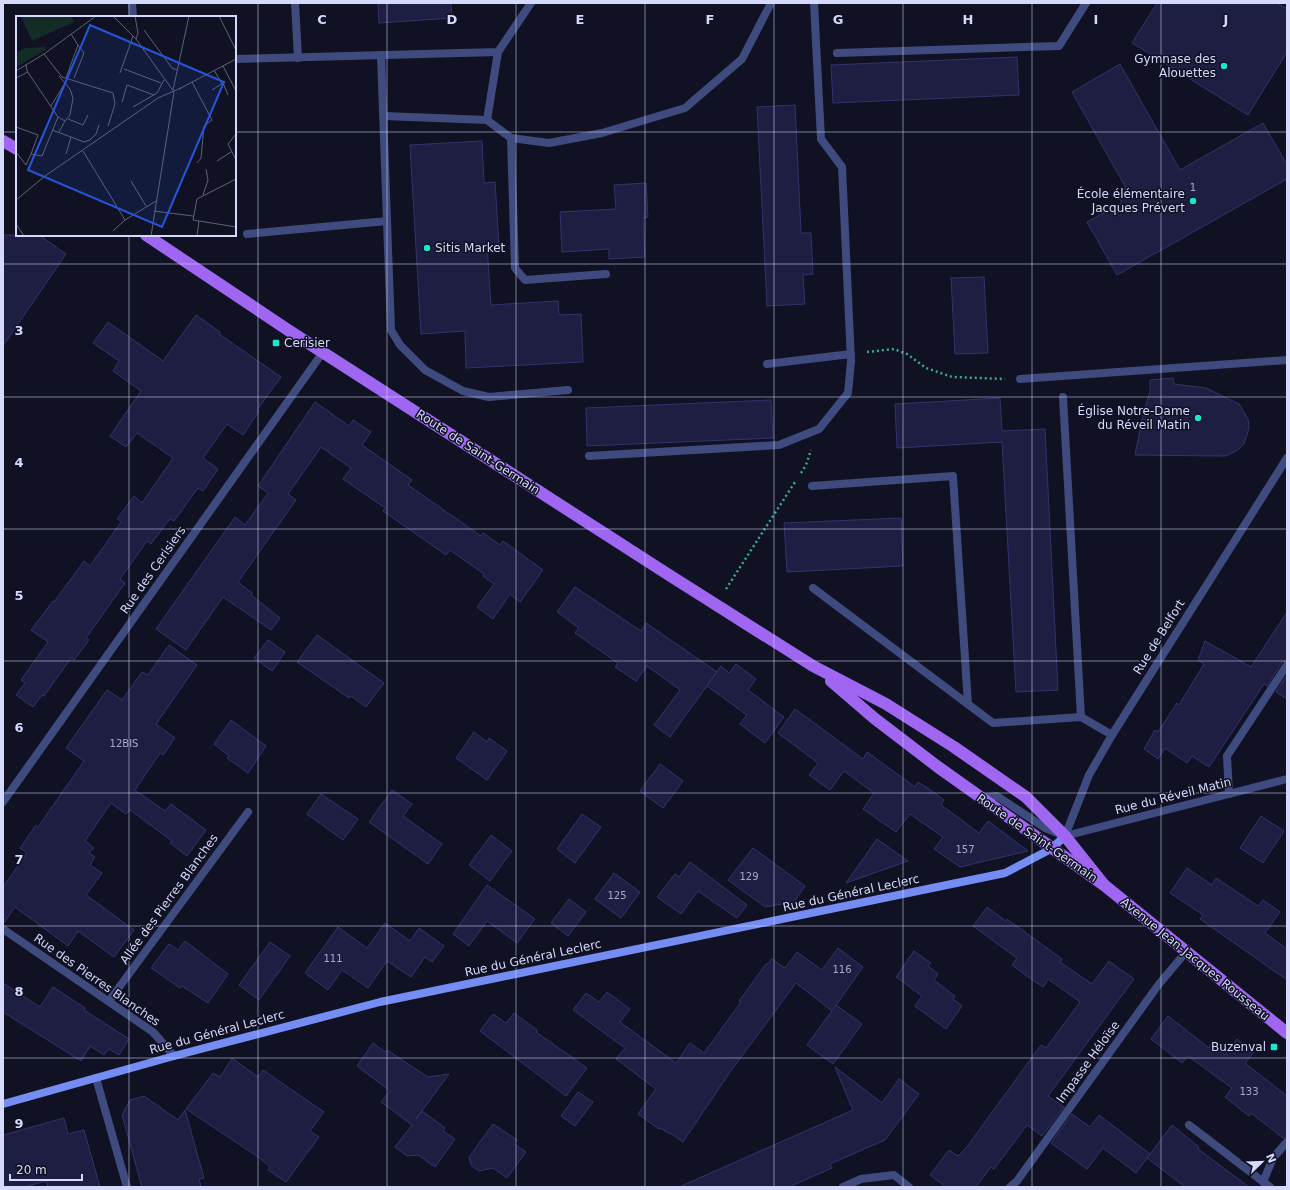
<svg xmlns="http://www.w3.org/2000/svg" width="1290" height="1190" font-family="'DejaVu Sans',sans-serif">
  <style>
    .building { fill: #1e1e42; stroke: #32336c }
    .lines { fill: none; stroke-linecap: round; stroke-linejoin: round }
    .path { stroke: #39ab8b; stroke-width: 2.5; stroke-dasharray: 2 3; stroke-linecap: butt }
    .lane { stroke: #3f4b7e; stroke-width: 8 }
    .street { stroke: #3f4b7e; stroke-width: 8 }
    .secondary { stroke: #758df3; stroke-width: 8 }
    .primary { stroke: #9f66f2; stroke-width: 12 }
    .grid { fill: none; stroke: #d5d9fb; stroke-width: 1; stroke-opacity: 0.55 }
    .poi-dot { fill: #14e9cf; stroke: #101123; stroke-width: 1.5 }
    .labels { text-anchor: middle; stroke-width: 3; stroke-linejoin: round; paint-order: stroke }
    .number-label { font-size: 10px; fill: #a7aacd }
    .poi-label { font-size: 12px; fill: #d5d9fb; stroke: #101123; text-anchor: end }
    .street-label { font-size: 12px; fill: #d5d9fb; stroke: #101123 }
    .inset-road { fill: none; stroke: #5f6179; stroke-width: 1 }
    .view { fill: #2655da; fill-opacity: 0.15; stroke: #2655da; stroke-width: 2 }
    .inset-edge { fill: none; stroke: #d5d9fb; stroke-width: 2 }
    .grid-label { font-size: 13px; text-anchor: middle; font-weight: bold; fill: #d5d9fb; stroke: #101123; stroke-width: 3; stroke-linejoin: round; paint-order: stroke }
  </style>
  <rect width="100%" height="100%" fill="#101123"/>
  <!-- building -->
  <g class="building">
    <polygon points="378,3 451,3 452,18 379,23"/>
    <polygon points="1157,3 1277,3 1287,9 1287,52 1248,115 1132,43"/>
    <polygon points="1017,57 1019,95 833,103 831,65"/>
    <polygon points="1120,64 1180,170 1263,123 1287,165 1287,179 1117,275 1087,222 1122,203 1117,194 1126,188 1072,92"/>
    <polygon points="795,105 801,233 811,233 813,274 803,275 805,304 767,306 757,107"/>
    <polygon points="482,141 484,183 495,182 499,245 487,245 491,305 558,301 559,315 581,314 583,362 466,368 465,331 421,334 410,145"/>
    <polygon points="646,183 648,217 643,218 645,257 609,259 609,249 562,252 560,212 616,209 614,185"/>
    <polygon points="3,235 39,235 66,254 3,346"/>
    <polygon points="984,277 988,353 955,354 951,278"/>
    <polygon points="196,315 220,332 219,334 281,377 257,410 259,411 243,435 227,424 203,458 218,469 203,491 198,488 174,521 171,519 168,521 151,544 147,541 120,579 125,583 86,638 89,640 74,660 71,658 44,696 42,695 33,707 16,695 25,683 21,680 48,642 31,630 53,601 54,602 84,561 90,566 121,522 117,519 134,496 142,503 173,458 137,433 126,447 110,436 141,391 113,371 119,361 93,343 108,322 163,361"/>
    <polygon points="1173,378 1174,384 1206,388 1239,404 1248,419 1249,428 1244,444 1238,450 1226,456 1219,456 1135,455 1143,415 1150,391 1150,380"/>
    <polygon points="1000,398 1002,431 1045,429 1058,690 1016,692 1002,442 897,448 895,404"/>
    <polygon points="771,400 773,438 587,446 586,408"/>
    <polygon points="315,402 349,426 353,420 371,432 362,445 412,480 408,485 481,536 483,533 500,545 503,541 543,570 520,602 510,594 493,619 477,607 494,584 483,576 484,574 450,550 446,555 383,511 385,508 343,479 351,468 321,447 288,494 296,500 238,582 252,593 251,595 280,618 271,630 223,597 186,650 156,629 235,517 245,525 268,493 258,486"/>
    <polygon points="901,518 903,566 787,572 784,523"/>
    <polygon points="575,587 641,631 646,623 717,672 670,737 654,725 680,690 647,666 636,681 615,667 618,663 575,633 579,628 557,612"/>
    <polygon points="1287,612 1287,660 1282,662 1267,686 1264,684 1209,767 1192,756 1187,763 1165,748 1158,759 1144,749 1155,730 1158,732 1177,703 1179,705 1204,664 1198,660 1205,641 1251,667"/>
    <polygon points="317,635 384,683 366,707 351,696 349,698 297,662"/>
    <polygon points="268,640 285,652 272,671 254,658"/>
    <polygon points="169,645 197,665 156,724 175,738 163,755 160,753 135,790 165,811 171,804 206,830 187,856 170,843 172,841 130,810 126,814 111,803 85,841 94,848 89,853 95,857 90,865 102,873 86,895 134,930 114,957 78,931 68,946 15,907 3,924 3,887 27,853 20,848 36,825 38,827 84,761 66,748 107,690 122,700 142,672 148,675"/>
    <polygon points="736,664 756,679 748,690 784,717 765,743 740,724 747,715 707,686 721,666 729,673"/>
    <polygon points="1287,675 1287,699 1276,692"/>
    <polygon points="795,709 863,759 867,752 915,787 918,782 926,787 944,800 941,805 979,833 988,821 1028,851 960,867 934,849 943,837 910,814 896,832 863,809 874,793 844,771 830,790 809,775 818,763 778,733"/>
    <polygon points="231,720 266,746 248,773 227,758 229,756 214,744"/>
    <polygon points="474,732 487,742 489,738 507,751 487,780 456,758"/>
    <polygon points="660,764 683,781 663,808 640,791"/>
    <polygon points="392,790 412,804 403,816 442,844 428,864 369,822"/>
    <polygon points="321,794 358,819 343,840 307,814"/>
    <polygon points="582,814 601,827 575,863 557,849"/>
    <polygon points="1261,816 1284,831 1263,863 1240,848"/>
    <polygon points="491,835 512,851 490,881 469,865"/>
    <polygon points="877,839 908,861 846,883"/>
    <polygon points="753,848 805,886 794,902 765,907 728,880"/>
    <polygon points="690,862 747,905 737,918 698,891 681,914 657,897 675,874 679,877"/>
    <polygon points="1187,868 1212,885 1216,878 1258,906 1263,900 1280,912 1265,933 1287,949 1287,980 1200,919 1203,915 1170,893"/>
    <polygon points="614,873 640,892 621,918 595,899"/>
    <polygon points="487,885 535,919 517,943 487,921 469,946 453,934"/>
    <polygon points="569,899 586,912 568,936 551,923"/>
    <polygon points="987,907 1006,921 1007,919 1062,959 1060,962 1092,984 1109,961 1134,979 1048,1096 1064,1107 1042,1136 1027,1125 994,1169 991,1167 976,1187 946,1187 930,1175 949,1150 958,1156 966,1148 1041,1045 1046,1048 1080,1002 1048,979 1043,987 1031,979 1012,965 1017,958 973,926"/>
    <polygon points="385,923 410,941 419,928 444,946 432,962 425,957 411,977 387,961 368,988 342,970 328,990 305,973 338,927 367,948"/>
    <polygon points="185,941 228,974 208,1003 182,986 180,988 151,968 169,944 178,950"/>
    <polygon points="270,942 290,956 259,1000 239,985"/>
    <polygon points="838,948 863,967 832,1011 796,983 730,1072 683,1142 670,1133 670,1134 660,1128 659,1129 638,1114 656,1089 616,1059 625,1048 573,1010 586,993 599,1002 607,992 630,1009 620,1022 676,1063 690,1043 704,1053 741,1002 739,1001 766,964 768,964 772,959 785,968 797,952 822,970"/>
    <polygon points="914,951 931,963 928,966 938,974 934,980 955,996 953,999 962,1006 946,1029 915,1006 922,996 896,977"/>
    <polygon points="3,983 40,1007 53,987 85,1008 84,1010 129,1039 119,1055 109,1049 104,1055 90,1046 81,1061 3,1012"/>
    <polygon points="836,1005 862,1024 833,1064 807,1045"/>
    <polygon points="514,1013 537,1030 536,1032 587,1068 566,1096 480,1031 493,1014 506,1023"/>
    <polygon points="1168,1016 1209,1048 1211,1044 1225,1055 1237,1039 1254,1052 1245,1063 1287,1096 1287,1137 1283,1138 1251,1113 1249,1116 1225,1097 1232,1088 1188,1056 1182,1063 1151,1039"/>
    <polygon points="373,1043 385,1052 387,1050 428,1077 449,1074 416,1119 422,1111 445,1128 443,1131 455,1139 435,1167 418,1155 407,1156 395,1147 412,1125 381,1102 390,1091 357,1066"/>
    <polygon points="232,1058 258,1077 263,1070 324,1112 310,1131 319,1137 286,1182 268,1170 270,1167 261,1159 186,1109 213,1073 220,1077"/>
    <polygon points="835,1067 882,1103 899,1079 919,1094 885,1140 830,1164 832,1168 789,1187 679,1187 853,1110"/>
    <polygon points="578,1092 593,1102 575,1126 561,1116"/>
    <polygon points="144,1096 178,1120 185,1110 204,1178 199,1179 201,1187 142,1187 122,1115 130,1100"/>
    <polygon points="1072,1114 1090,1127 1099,1115 1150,1154 1136,1173 1103,1148 1087,1169 1051,1143"/>
    <polygon points="64,1118 68,1134 84,1130 100,1187 48,1187 46,1181 24,1187 3,1187 3,1135"/>
    <polygon points="493,1124 517,1140 514,1144 526,1152 507,1178 493,1168 479,1171 471,1165 469,1157"/>
    <polygon points="1172,1125 1199,1147 1198,1149 1249,1187 1185,1187 1147,1158"/>
  </g>
  <g class="lines">
    <!-- path -->
    <g class="path">
      <polyline points="867,352 894,349 907,354 926,368 952,377 1005,379"/>
      <polyline points="801,473 806,465 811,450"/>
      <polyline points="726,589 795,482"/>
    </g>
    <!-- lane -->
    <g class="lane">
      <polyline points="132,3 133,17"/>
      <polyline points="295,3 298,58"/>
      <polyline points="837,53 1059,46 1086,3"/>
      <polyline points="381,55 387,221"/>
      <polyline points="235,59 498,52 531,3"/>
      <polyline points="384,116 487,120 498,52"/>
      <polyline points="487,120 511,138 549,143 602,133 685,108 742,59 771,3"/>
      <polyline points="511,138 515,268 525,280 606,274"/>
      <polyline points="247,234 387,221 391,330 400,345 425,370 463,391 489,397 568,390"/>
      <polyline points="767,364 851,354"/>
      <polyline points="1020,379 1287,360"/>
      <polyline points="1063,397 1081,717"/>
      <polyline points="589,456 779,445 819,429 848,393 851,361 842,167 821,139 814,3"/>
      <polyline points="812,486 953,476 968,704"/>
      <polyline points="813,588 993,723 1081,717 1112,735"/>
      <polyline points="1229,794 1227,756 1287,665"/>
      <polyline points="1189,1125 1270,1187"/>
      <polyline points="1263,1182 1273,1158 1287,1142"/>
    </g>
    <!-- street -->
    <g class="street">
      <polyline points="981,798 997,796 1045,828 1060,834"/>
      <polyline points="3,802 323,352"/>
      <polyline points="1065,836 1089,775 1112,735 1287,458"/>
      <polyline points="1065,836 1287,779"/>
      <polyline points="3,929 153,1032 174,1056"/>
      <polyline points="109,1001 248,812"/>
      <polyline points="96,1078 127,1187"/>
      <polyline points="843,1187 861,1179 894,1175 909,1187"/>
      <polyline points="1010,1187 1017,1181 1159,984 1186,952"/>
    </g>
    <!-- secondary -->
    <polyline class="secondary" points="3,1104 174,1056 380,1002 1005,873 1051,849 1065,836"/>
    <!-- primary -->
    <g class="primary">
      <polyline points="3,141 17,149"/>
      <polyline points="146,235 288,330 669,575 813,666 886,704 954,747 1026,797 1065,836 1104,885"/>
      <polyline points="831,681 874,718 938,767 1104,885 1287,1033"/>
    </g>
  </g>
  <!-- grid -->
  <path class="grid" d="M129,3V17M258,3V1187M387,3V1187M516,3V1187M645,3V1187M774,3V1187M903,3V1187M1032,3V1187M1161,3V1187M3,132H17M235,132H1287M129,235V1187M3,264H1287M3,397H1287M3,529H1287M3,661H1287M3,793H1287M3,926H1287M3,1058H1287"/>
  <!-- markers -->
  <g class="poi-dot">
    <circle cx="1224" cy="66" r="4"/>
    <circle cx="1193" cy="201" r="4"/>
    <circle cx="427" cy="248" r="4"/>
    <rect x="272" y="339" width="8" height="8" rx="2"/>
    <circle cx="1198" cy="418" r="4"/>
    <rect x="1270" y="1043" width="8" height="8" rx="2"/>
  </g>
  <g class="labels">
    <!-- number labels -->
    <g class="number-label">
      <text x="1193" y="191">1</text>
      <text x="124" y="747">12BIS</text>
      <text x="965" y="853">157</text>
      <text x="749" y="880">129</text>
      <text x="617" y="899">125</text>
      <text x="333" y="962">111</text>
      <text x="842" y="973">116</text>
      <text x="1249" y="1095">133</text>
    </g>
    <!-- poi labels -->
    <g class="poi-label">
      <text x="1216" y="63">Gymnase des<tspan x="1216" dy="14">Alouettes</tspan></text>
      <text x="1185" y="198">École élémentaire<tspan x="1185" dy="14">Jacques Prévert</tspan></text>
      <text x="435" y="252" text-anchor="start">Sitis Market</text>
      <text x="284" y="347" text-anchor="start">Cerisier</text>
      <text x="1190" y="415">Église Notre-Dame<tspan x="1190" dy="14">du Réveil Matin</tspan></text>
      <text x="1266" y="1051">Buzenval</text>
    </g>
    <!-- street labels -->
    <g class="street-label">
      <text transform="translate(478 452) rotate(33)" y="4">Route de Saint-Germain</text>
      <text transform="translate(153 570) rotate(-55)" y="4">Rue des Cerisiers</text>
      <text transform="translate(1159 637) rotate(-58)" y="4">Rue de Belfort</text>
      <text transform="translate(1173 796) rotate(-14)" y="4">Rue du Réveil Matin</text>
      <text transform="translate(1037 838) rotate(35)" y="4">Route de Saint-Germain</text>
      <text transform="translate(851 893) rotate(-12)" y="4">Rue du Général Leclerc</text>
      <text transform="translate(169 899) rotate(-54)" y="4">Allée des Pierres Blanches</text>
      <text transform="translate(533 958) rotate(-12)" y="4">Rue du Général Leclerc</text>
      <text transform="translate(1195 959) rotate(39)" y="4">Avenue Jean-Jacques Rousseau</text>
      <text transform="translate(97 980) rotate(35)" y="4">Rue des Pierres Blanches</text>
      <text transform="translate(217 1032) rotate(-15)" y="4">Rue du Général Leclerc</text>
      <text transform="translate(1088 1062) rotate(-54)" y="4">Impasse Héloïse</text>
    </g>
  </g>
  <!-- overview -->
  <g transform="translate(16 16)">
    <rect width="220" height="220" fill="#101123"/>
    <path d="M5,0H55L58,6L16,25ZM30,31L29,34L1,51L0,37L9,32Z" fill="#142c26"/>
    <path class="inset-road" d="M97,0L120,23L158,76L135,220M119,0L122,17L120,23M203,0L220,34M128,14L156,52L161,54M28,38L46,61L97,77L99,88L92,110M207,50L220,75M108,53L145,67M198,54L206,68M0,55L28,38L80,0M104,57L117,20M43,60L54,73L57,82L54,99L49,105M0,62L12,56M50,62L62,29L55,18M58,62L68,37L62,29M176,66L196,104L188,110L185,142L181,147M163,73L220,43M157,74L173,0M196,74L207,67L212,79M106,86L111,69L138,79M35,90L49,67M117,91L141,77L148,64M42,101L49,105L43,116M52,103L67,109L72,99M0,111L22,119L15,138M36,114L55,121M220,118L212,128L220,144M67,135L109,204M0,136L10,149L15,138L26,140L42,101L11,55L10,49M50,138L55,121L68,126L74,124L80,118L83,109M201,145L215,136M220,163L181,183L177,204L220,211M115,165L130,190M187,179L192,164L190,153M0,184L29,160L142,82L165,72M138,195L177,200M0,208L8,220M97,215L109,204L140,185M181,220L183,205"/>
    <path class="view" d="M74,9L208,66L146,211L12,154Z"/>
    <rect width="220" height="220" class="inset-edge"/>
  </g>
  <g class="grid-label">
    <text x="322" y="24">C</text>
    <text x="452" y="24">D</text>
    <text x="580" y="24">E</text>
    <text x="710" y="24">F</text>
    <text x="838" y="24">G</text>
    <text x="968" y="24">H</text>
    <text x="1096" y="24">I</text>
    <text x="1226" y="24">J</text>
    <text x="19" y="335">3</text>
    <text x="19" y="467">4</text>
    <text x="19" y="600">5</text>
    <text x="19" y="732">6</text>
    <text x="19" y="864">7</text>
    <text x="19" y="996">8</text>
    <text x="19" y="1128">9</text>
  </g>
  <!-- border -->
  <rect width="1290" height="1190" fill="none" stroke="#d5d9fb" stroke-width="8"/>
  <!-- north arrow -->
  <g transform="translate(1262 1162) rotate(67)" stroke="#101123" stroke-width="3" paint-order="stroke">
  <path d="M0-3L7 15L0 10L-7 15Z" fill="#d5d9fb"/>
  <text y="-6" font-size="11" font-weight="bold" text-anchor="middle" fill="#d5d9fb">N</text>
  </g>
  <!-- scale -->
  <path d="M10 1174v6h72v-6" fill="none" stroke="#d5d9fb" stroke-width="2"/>
  <text x="16" y="1174" font-size="12" fill="#d5d9fb" stroke="#101123" stroke-width="3" paint-order="stroke">20 m</text>
</svg>
